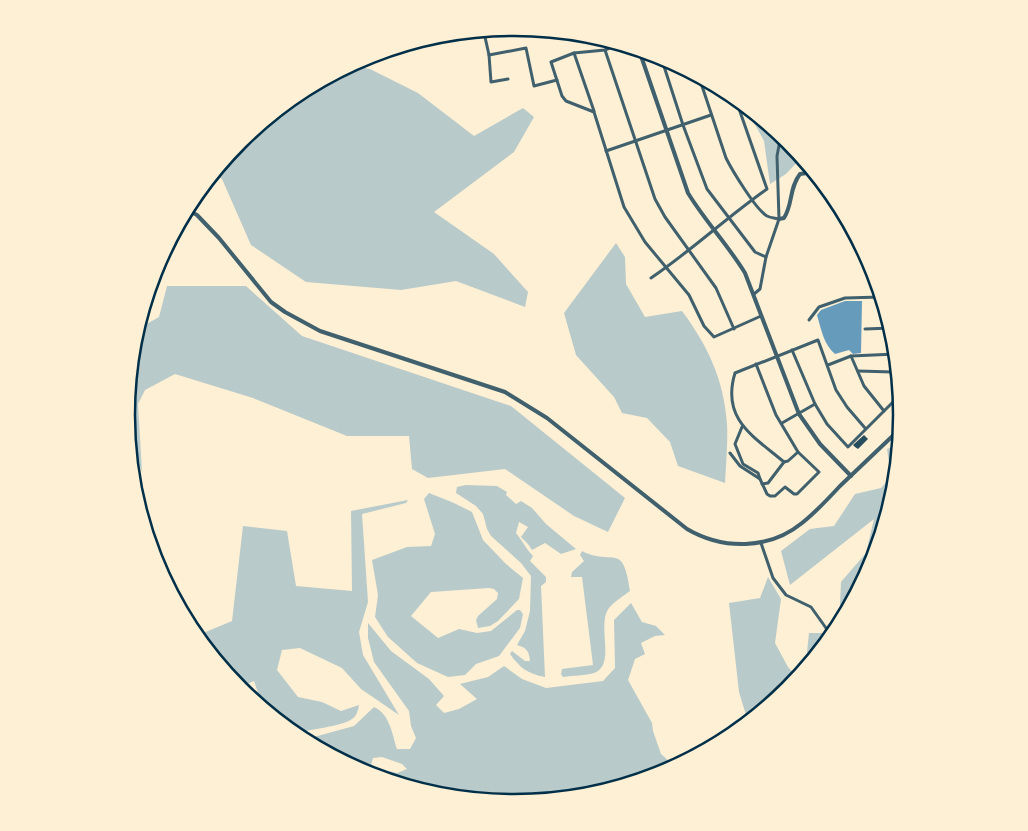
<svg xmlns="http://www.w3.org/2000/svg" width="1028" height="831" font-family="'Source Sans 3',sans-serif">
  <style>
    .green { fill: #b9caca; fill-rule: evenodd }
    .water { fill: #669bbc }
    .building { fill: #264d5e }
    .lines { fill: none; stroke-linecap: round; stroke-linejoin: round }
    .minor { stroke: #3f606c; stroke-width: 3 }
    .tertiary { stroke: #3f606c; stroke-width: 4 }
    .rim { fill: none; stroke: #003049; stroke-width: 2.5 }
  </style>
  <rect width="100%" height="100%" fill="#fdf0d5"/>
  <!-- green -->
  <g class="green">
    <polygon points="350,65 370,69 418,93 474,136 523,108 534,117 514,152 434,212 494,254 528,292 525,307 456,281 401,290 306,282 251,245 222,179 213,174 240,141 299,93"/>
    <polygon points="744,104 789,141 802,157 786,174 770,184 764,141"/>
    <path d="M616,243L625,257L626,284L645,317L682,311C708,346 724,380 727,424C728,443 726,463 725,483L678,466L670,442L647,418L622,413L614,397L576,355L564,313Z"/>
    <polygon points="167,286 246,286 302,336 511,406 625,498 608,532 574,516 505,469 428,478 412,469 409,436 347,436 253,398 175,374 145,390 138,404 142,472 128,432 126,415 134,340 136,330 159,317"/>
    <polygon points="899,444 894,491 872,564 863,582 858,587 858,592 839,626 841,582 866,553 874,519 790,585 781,551 810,529 834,526 855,494 881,488 891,477 887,449"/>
    <path d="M466,485L497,486L507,492L506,495L516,504L521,501L532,508L546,524L576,549L561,554L545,543L532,550L528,544L521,537L528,527L519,522L516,533C522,540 526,549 533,556L530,561L546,577V582L541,586L545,677C528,674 520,668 510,654L512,651L525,661H530C529,651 527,648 517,645L525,631L530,611L531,576L521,563L491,536L487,529L483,514L476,506L456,493L457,487Z"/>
    <polygon points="429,493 454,503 472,512 483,540 506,564 523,578 519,599 498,621 490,626 478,628 476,620 478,616 497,599 498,593 494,589 489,588 431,592 411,616 438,638 459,629 477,633 491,631 517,610 520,610 523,614 520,628 499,656 476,664 465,675 448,677 417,663 388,637 375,617 378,595 372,560 407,547 431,546 435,534 424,499"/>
    <path d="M408,500L406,503L362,514L368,602L359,632L363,655L399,715L361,689L342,668L300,648L282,650L277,670L298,697L322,702L341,711L359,705C358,710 357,716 352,719C341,727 308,729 293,734L264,710L254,681L238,688L196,636L232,621L243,526L287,531L296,586L352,591L351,511Z"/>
    <path d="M582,551C613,567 623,540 630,591C623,596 614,602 609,608C596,625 617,665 594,673C585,676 573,675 563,677L561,674L562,669L593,665L582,577H571L572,572L584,561L580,555Z"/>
    <path d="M768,577L781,599L775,643L788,667L798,678L788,690L729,738L720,743C726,726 730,723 746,715L739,692L729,603L760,598Z"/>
    <path d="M631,603L642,622L656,626L665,635L655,636L641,643L645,654L635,659L628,680L652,723L653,731L661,754L671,763L673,768L662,774L589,796L514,803L438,796L365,774L303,740L354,726L374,707C390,714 392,734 397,749H410L416,738L411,726L409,711L374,662L368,638V623L391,651L429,679L444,696L436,705L444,713L459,709L477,699L460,684L488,677L504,666L522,679L546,688L603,681L615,668L614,620ZM382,757L402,764L407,769L397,773L389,771L380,774L375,771L371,765L373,758Z"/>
    <polygon points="809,633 835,633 809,665 806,662"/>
  </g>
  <!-- water -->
  <path class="water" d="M845,301H862L861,353L853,354L849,350L835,354C824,345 821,329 817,315L821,310Z"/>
  <!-- building -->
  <polygon class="building" points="864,435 868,439 858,449 855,447 853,445"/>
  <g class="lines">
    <!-- minor -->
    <g class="minor">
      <path d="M468,32C485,41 505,32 523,28"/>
      <polyline points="485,37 489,55 491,82 508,79"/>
      <polyline points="619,44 605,50 574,53 551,62 562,96 566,101 594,112 624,207 645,242 689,295 704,326 714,337 761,316"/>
      <polyline points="605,50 655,199 665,217 716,288 734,329"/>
      <polyline points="574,53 594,111"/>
      <polyline points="489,55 526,48 534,86 557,80"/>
      <polyline points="661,57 683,125 707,189 755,252 766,257"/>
      <path d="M699,77L726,158C732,170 756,210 767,216C771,218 775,218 779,219"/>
      <polyline points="606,151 711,115"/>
      <path d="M651,278C691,251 727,217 767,189L737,103L700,80"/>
      <polyline points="754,294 760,289 766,257 779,219 777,156 781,135"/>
      <polyline points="809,320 819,307 845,298 881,297"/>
      <polyline points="865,329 891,328"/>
      <polyline points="792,350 815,404 827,424 848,447 895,400 893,372 858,371"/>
      <polyline points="851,356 864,386 884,411"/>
      <polyline points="828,365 851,356 896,354"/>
      <polyline points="782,423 815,404"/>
      <polyline points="742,427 735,444 743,464 758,473 760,479"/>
      <polyline points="730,453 740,466 760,479 767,494 770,496 775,496 785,487 794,494 797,494 819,472 798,452 776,415 756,364"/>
      <polyline points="784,462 788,461 798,452"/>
      <path d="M762,484L768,483L784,462C753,436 721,419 735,373L818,340L836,390L847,407L865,428"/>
      <polyline points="761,543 773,578 786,595 811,607 826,628 831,638"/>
    </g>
    <!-- tertiary -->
    <g class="tertiary">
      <path d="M639,50L688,193C705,221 728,245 745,273L799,414L820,444L851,476"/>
      <path d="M186,209L197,215L219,238L271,302L285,312L320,331L505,392L547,418L687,529C723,550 769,550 802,523C816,512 828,499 840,486C860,467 881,447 901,428"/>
      <path d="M779,219L784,218C793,204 789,188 800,174L814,172"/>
    </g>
  </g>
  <!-- crop -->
  <path d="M0 0H1028V831H0ZM135 415a379 379 0 1 1 758 0a379 379 0 1 1-758 0Z" fill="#fdf0d5" fill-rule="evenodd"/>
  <path class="rim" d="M135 415a379 379 0 1 1 758 0a379 379 0 1 1-758 0Z"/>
</svg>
